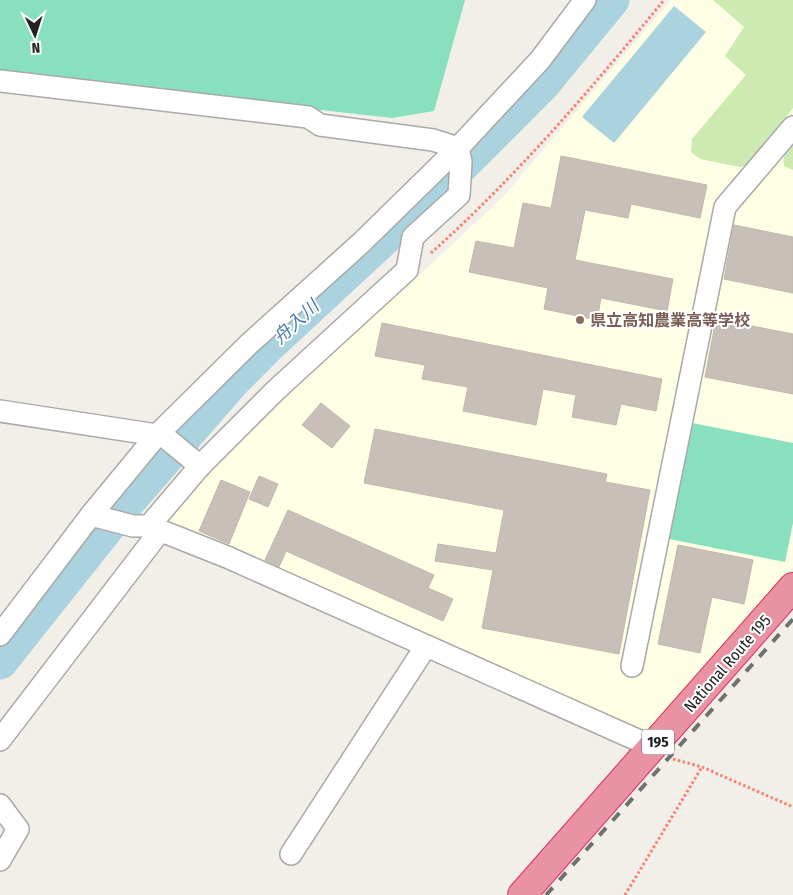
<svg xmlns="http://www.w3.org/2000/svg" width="793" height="895" font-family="'Fira Sans Condensed','Noto Sans JP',sans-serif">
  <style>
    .education { fill: #ffffe5 }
    .grass { fill: #cdebb0 }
    .pitch { fill: #88e0be }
    .water { fill: #aad3df }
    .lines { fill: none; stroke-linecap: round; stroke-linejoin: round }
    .river { stroke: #aad3df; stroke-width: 35 }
    .building { fill: #c7bfb8; stroke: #c4b6ab }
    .minor-casing { stroke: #a9a9a9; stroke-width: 24 }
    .highway-casing { stroke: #dc2a67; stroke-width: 30 }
    .path { stroke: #fa8072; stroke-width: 3; stroke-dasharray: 2.5 2.5; stroke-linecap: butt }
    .minor { stroke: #fff; stroke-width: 21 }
    .highway { stroke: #e892a2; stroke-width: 28 }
    .rail { stroke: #707070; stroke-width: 4; stroke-dasharray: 10 10; stroke-linecap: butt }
    .education-dot { fill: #8d6e63; stroke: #fff; stroke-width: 2 }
    .labels { text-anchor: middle; stroke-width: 4; stroke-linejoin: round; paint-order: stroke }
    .shield { fill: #fff; stroke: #646464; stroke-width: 1 }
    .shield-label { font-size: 15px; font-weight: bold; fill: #222 }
    .education-label { font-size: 16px; font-weight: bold; fill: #785e54; stroke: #fff; text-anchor: start }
    .street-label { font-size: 16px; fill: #222; stroke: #fff }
    .water-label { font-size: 18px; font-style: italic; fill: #4a7aab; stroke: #fff }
  </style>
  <rect width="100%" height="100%" fill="#f2efe9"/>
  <!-- education -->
  <polygon class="education" points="671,0 793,0 793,567 650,736 170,524 169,516 308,371 425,270 504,196"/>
  <!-- grass -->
  <g class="grass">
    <polygon points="713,0 793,0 793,108 746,166 740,167 700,159 691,152 692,139 746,75 725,56 744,27"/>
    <path d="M793,142V170L784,166C782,155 787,150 793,142Z"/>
  </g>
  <!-- pitch -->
  <g class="pitch">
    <polygon points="0,0 465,0 434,111 392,118 0,74"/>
    <polygon points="692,423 793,443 793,523 785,562 669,539"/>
  </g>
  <!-- water -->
  <polygon class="water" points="674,6 706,32 614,143 582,117"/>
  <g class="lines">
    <!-- river -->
    <polyline class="river" points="0,662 124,506 232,382 270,344 448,179 543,84 612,0"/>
  </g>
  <!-- building -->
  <g class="building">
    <polygon points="561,156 707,185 700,218 631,204 628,218 585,210 575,260 673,279 667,311 601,298 597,320 544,309 548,288 469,272 476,241 514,248 523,203 551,208"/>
    <polygon points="734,225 793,237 793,293 724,279"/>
    <polygon points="716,319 793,334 793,394 705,377"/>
    <polygon points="382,323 662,379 656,411 621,404 616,425 572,417 576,395 543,389 536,425 463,411 468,387 422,379 425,365 375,356"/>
    <polygon points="321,403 350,426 332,448 302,425"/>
    <polygon points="375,429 607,474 605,482 650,490 619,654 482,628 493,570 435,561 438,544 496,553 504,510 364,483"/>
    <polygon points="259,476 278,484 268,507 249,499"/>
    <polygon points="221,480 250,492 229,544 199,531"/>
    <polygon points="288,510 434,575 428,588 453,599 443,621 286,551 279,567 265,560"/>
    <polygon points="678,545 753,560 744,604 712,597 700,653 658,644"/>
  </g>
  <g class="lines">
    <defs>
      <g id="minor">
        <polyline points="0,81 308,117 320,125 433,140 458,148 461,162 459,195 413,237 407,270 276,390 200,466 149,526"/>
        <polyline points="0,411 157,435 166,438 200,466"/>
        <polyline points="91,515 133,526 149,526 227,557 653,747"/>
        <polyline points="0,635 91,515 157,435 249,344 361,243 458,148 540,60 585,0"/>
        <polyline points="632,666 725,207 793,127"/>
        <polyline points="0,740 160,531"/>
        <polyline points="0,805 18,829 0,860"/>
        <polyline points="291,854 426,646"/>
      </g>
      <polyline id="highway" points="522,895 793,587"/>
    </defs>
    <!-- minor casing -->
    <use href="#minor" class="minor-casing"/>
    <!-- highway casing -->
    <use href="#highway" class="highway-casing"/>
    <!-- path -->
    <g class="path">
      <path d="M431,253C516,177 592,88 664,0"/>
      <polyline points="673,759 702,767 793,807"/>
      <polyline points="625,895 702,767"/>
    </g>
    <!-- minor -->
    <use href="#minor" class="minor"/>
    <!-- highway -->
    <use href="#highway" class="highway"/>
    <!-- rail -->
    <polyline class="rail" points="546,895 793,619"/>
  </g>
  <!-- markers -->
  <circle class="education-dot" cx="580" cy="320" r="5"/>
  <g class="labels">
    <!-- shield labels -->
    <rect class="shield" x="642" y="729.5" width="32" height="25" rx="4"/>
    <g class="shield-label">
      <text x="658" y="747">195</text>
    </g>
    <!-- education labels -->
    <g class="education-label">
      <text x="590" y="326">県立高知農業高等学校</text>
    </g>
    <!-- street labels -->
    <g class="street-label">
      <text transform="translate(727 663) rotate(-49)" y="6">National Route 195</text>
    </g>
    <!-- water labels -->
    <g class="water-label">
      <text transform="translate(296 322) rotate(-43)" y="6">舟入川</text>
    </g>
  </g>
  <!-- north arrow -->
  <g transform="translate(35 35) rotate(176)" stroke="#ffffff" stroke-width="4" paint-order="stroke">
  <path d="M0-4L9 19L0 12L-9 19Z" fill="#222222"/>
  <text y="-8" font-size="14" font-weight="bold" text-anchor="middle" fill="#222222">N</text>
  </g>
</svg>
